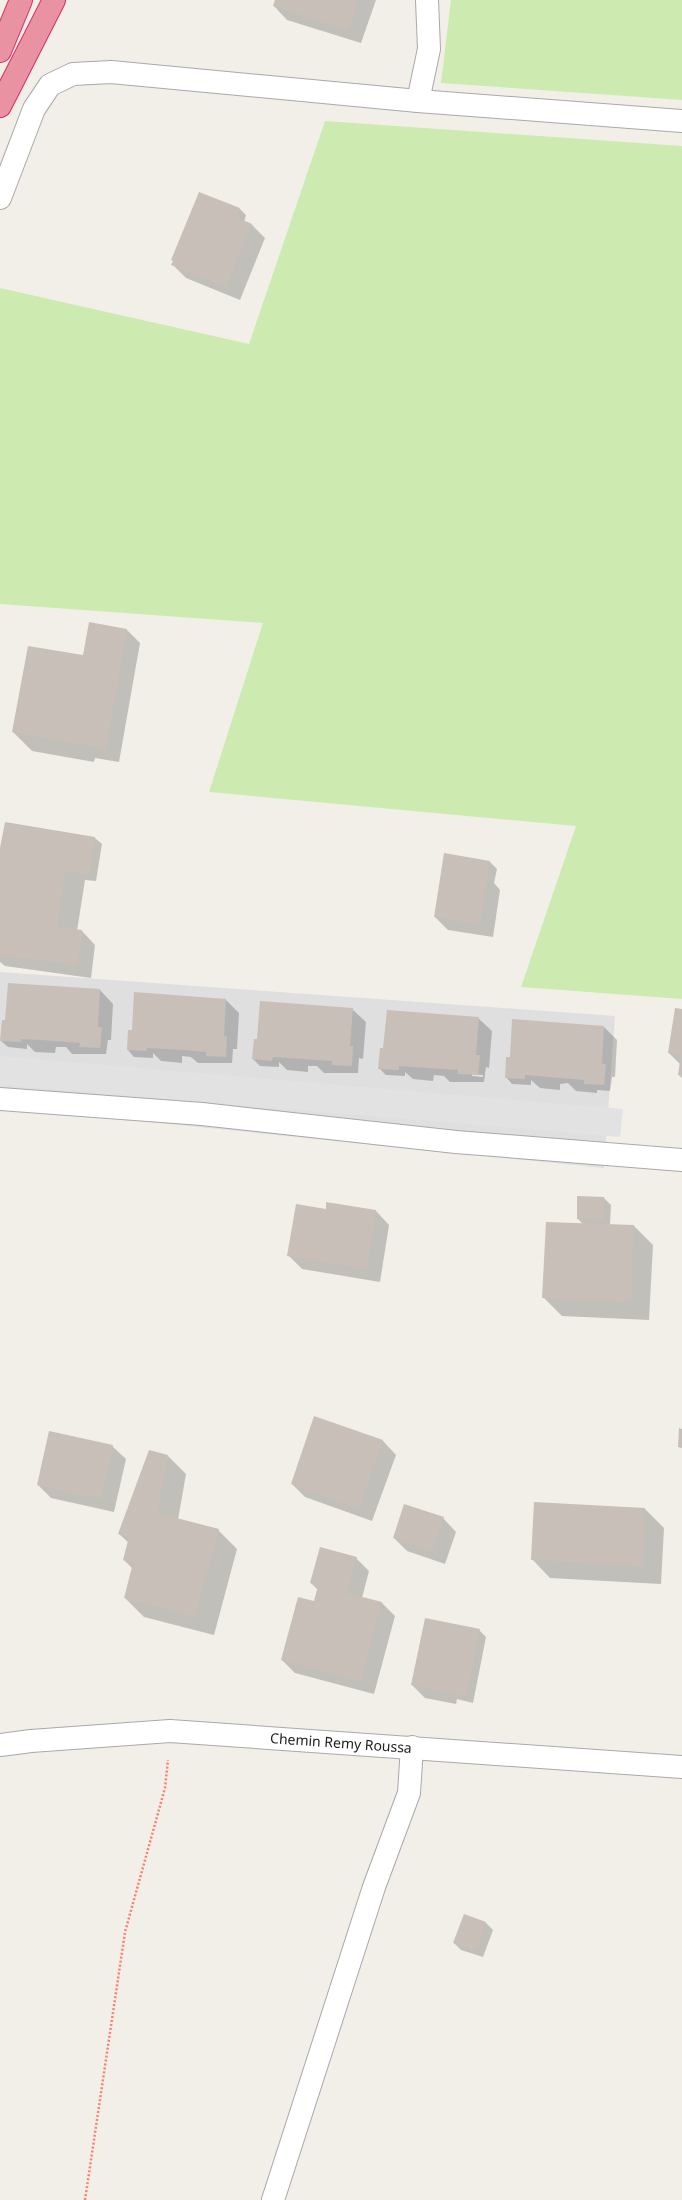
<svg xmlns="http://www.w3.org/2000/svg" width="682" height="2200" font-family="'Noto Sans',sans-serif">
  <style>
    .residential { fill: #e0dfdf }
    .grass { fill: #cdebb0 }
    .parking { fill: #e2e2e2 }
    .shadow { fill: #0003; fill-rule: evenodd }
    .building { fill: #c7bfb8 }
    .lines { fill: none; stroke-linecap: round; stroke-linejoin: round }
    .street-casing { stroke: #a9a9a9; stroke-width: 24 }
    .highway-casing { stroke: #dc2a67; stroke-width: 24 }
    .path { stroke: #fa8072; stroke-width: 2.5; stroke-dasharray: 2 2; stroke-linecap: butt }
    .street { stroke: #fff; stroke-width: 22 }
    .highway { stroke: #e892a2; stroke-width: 22 }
    .labels { text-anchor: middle; stroke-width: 4; stroke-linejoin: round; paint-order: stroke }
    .street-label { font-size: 14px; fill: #222; stroke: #fff }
  </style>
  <rect width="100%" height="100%" fill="#f2efe9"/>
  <!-- residential -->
  <polygon class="residential" points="0,972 615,1016 604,1168 0,1107"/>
  <!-- grass -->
  <g class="grass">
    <polygon points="451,0 682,0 682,100 441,83"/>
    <polygon points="325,121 682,146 682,999 521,987 576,826 209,792 263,623 0,604 0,288 249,344"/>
  </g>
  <!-- parking -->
  <polygon class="parking" points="0,1056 623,1109 620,1137 0,1085"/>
  <!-- shadow -->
  <g class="shadow">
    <polygon points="276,0 376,0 361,43 287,20 274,6"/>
    <polygon points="240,209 246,215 244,222 252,225 265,238 240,300 186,278 173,265"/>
    <polygon points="127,630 140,643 119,762 95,758 94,762 32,751 13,732 84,656"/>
    <polygon points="72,835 95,838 102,844 96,881 85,880 77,931 82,931 95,945 91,978 5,966 0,962 0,854"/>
    <polygon points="490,862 497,869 494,883 500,890 493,937 448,930 435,917"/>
    <polygon points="9,984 100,990 113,1004 111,1040 108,1040 106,1054 72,1054 66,1047 56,1047 55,1053 35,1052 27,1044 27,1049 8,1047 1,1041 8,1022"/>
    <polygon points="226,1000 239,1013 237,1049 233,1049 232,1063 198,1063 191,1057 182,1056 182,1063 161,1061 153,1053 153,1058 134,1057 128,1050 134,1031"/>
    <polygon points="352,1009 366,1022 363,1059 359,1058 358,1073 324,1073 317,1066 308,1066 308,1072 287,1070 279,1062 279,1067 260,1066 253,1059"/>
    <polygon points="682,1010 682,1078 679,1075 680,1064 669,1053"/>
    <path d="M478,1018L492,1031L489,1068L486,1067L484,1082H450L444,1076L434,1075L433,1081L413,1079L405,1072V1076L386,1075L379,1068ZM472,1074L483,1075V1077L472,1076Z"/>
    <polygon points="513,1020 604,1027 617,1040 615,1077 612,1077 610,1091 597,1090 597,1093 576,1091 568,1083 560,1084 560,1090 540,1088 531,1080 531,1085 512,1084 506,1077 512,1058"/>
    <polygon points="578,1197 604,1198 611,1205 610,1225 634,1226 653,1245 649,1320 562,1316 543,1297 583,1224 578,1219"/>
    <polygon points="326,1210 376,1211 389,1225 380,1282 302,1269 288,1255"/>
    <polygon points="315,1417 383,1441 396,1455 372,1521 305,1497 292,1484"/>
    <polygon points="112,1446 126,1459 114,1512 51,1498 38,1485"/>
    <polygon points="168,1456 186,1474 178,1520 218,1530 237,1549 214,1635 144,1617 125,1598 133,1569 124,1560 129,1543 119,1534"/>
    <polygon points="535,1503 645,1509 664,1528 661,1584 550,1578 532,1559"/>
    <polygon points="443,1518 456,1532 445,1564 407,1551 394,1538"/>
    <polygon points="356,1558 369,1571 362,1598 382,1603 395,1616 374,1694 295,1673 282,1660 315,1602 318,1590 311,1583"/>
    <polygon points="479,1630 486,1637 473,1703 457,1699 456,1704 425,1698 412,1685"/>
    <polygon points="464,1916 486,1923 493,1930 483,1957 461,1950 454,1943"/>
  </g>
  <!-- building -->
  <g class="building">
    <polygon points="275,0 358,0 348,31 273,6"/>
    <polygon points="199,192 240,208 236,217 252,224 226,287 171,265 173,261 171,260"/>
    <polygon points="89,622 127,629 106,749 12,732 28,646 83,655"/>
    <polygon points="5,822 95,837 90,875 65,871 57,927 82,930 78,965 0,955 0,848"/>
    <polygon points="444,853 490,861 480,925 434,917"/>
    <polygon points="8,983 100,989 98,1027 102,1027 100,1048 79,1047 80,1043 42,1040 21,1039 21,1042 0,1041 2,1020 5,1020"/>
    <polygon points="134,992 226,999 224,1036 227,1036 226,1057 206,1056 206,1052 184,1050 147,1048 146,1051 127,1050 128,1030 132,1030"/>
    <polygon points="260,1001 353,1008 350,1046 353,1046 352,1066 332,1065 332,1061 273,1057 272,1061 252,1059 254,1039 257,1039"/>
    <polygon points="675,1008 682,1009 682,1076 678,1075 681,1055 668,1053"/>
    <polygon points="387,1010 479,1017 476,1055 480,1055 478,1075 458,1074 458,1070 399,1066 399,1070 378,1069 380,1048 383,1048"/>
    <polygon points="512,1019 604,1026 602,1064 606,1064 604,1085 584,1084 584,1080 525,1075 525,1079 505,1078 506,1057 510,1057"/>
    <polygon points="577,1196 604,1197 604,1220 577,1219"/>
    <polygon points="326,1202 376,1210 367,1269 287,1256 296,1204 326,1209"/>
    <polygon points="546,1222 634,1225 631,1302 542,1298"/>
    <polygon points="314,1416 383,1440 359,1509 291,1484"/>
    <polygon points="679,1428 682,1429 682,1448 678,1447"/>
    <polygon points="49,1431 113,1445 101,1499 37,1485"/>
    <polygon points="149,1450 168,1455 157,1513 219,1529 195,1617 124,1598 133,1563 123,1560 129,1537 118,1534"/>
    <polygon points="534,1502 645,1508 643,1566 531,1560"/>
    <polygon points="404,1504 444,1517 432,1552 393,1538"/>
    <polygon points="320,1547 357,1557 347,1593 382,1602 361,1681 281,1660 298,1597 314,1601 318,1586 310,1583"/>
    <polygon points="425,1618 480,1629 466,1696 411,1685"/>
    <polygon points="464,1914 486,1922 476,1951 453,1943"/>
  </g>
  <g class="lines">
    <defs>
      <g id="street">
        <polyline points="418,101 429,49 427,0"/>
        <polyline points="0,198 34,109 50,85 73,74 111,72 418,101 682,121"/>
        <polyline points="0,1099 202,1114 456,1142 682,1160"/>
        <polyline points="0,1745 31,1741 170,1731 682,1767"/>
        <polyline points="273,2200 374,1887 409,1793 412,1747"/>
      </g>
      <g id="highway">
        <polyline points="0,51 21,0"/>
        <polyline points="0,106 54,0"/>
      </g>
    </defs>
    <!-- street casing -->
    <use href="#street" class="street-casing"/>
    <!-- highway casing -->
    <use href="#highway" class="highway-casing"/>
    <!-- path -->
    <polyline class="path" points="85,2200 125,1932 165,1788 168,1760"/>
    <!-- street -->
    <use href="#street" class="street"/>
    <!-- highway -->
    <use href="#highway" class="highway"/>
  </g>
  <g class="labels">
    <!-- street labels -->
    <g class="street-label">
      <text transform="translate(341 1743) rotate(4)" y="5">Chemin Remy Roussa</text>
    </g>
  </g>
</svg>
